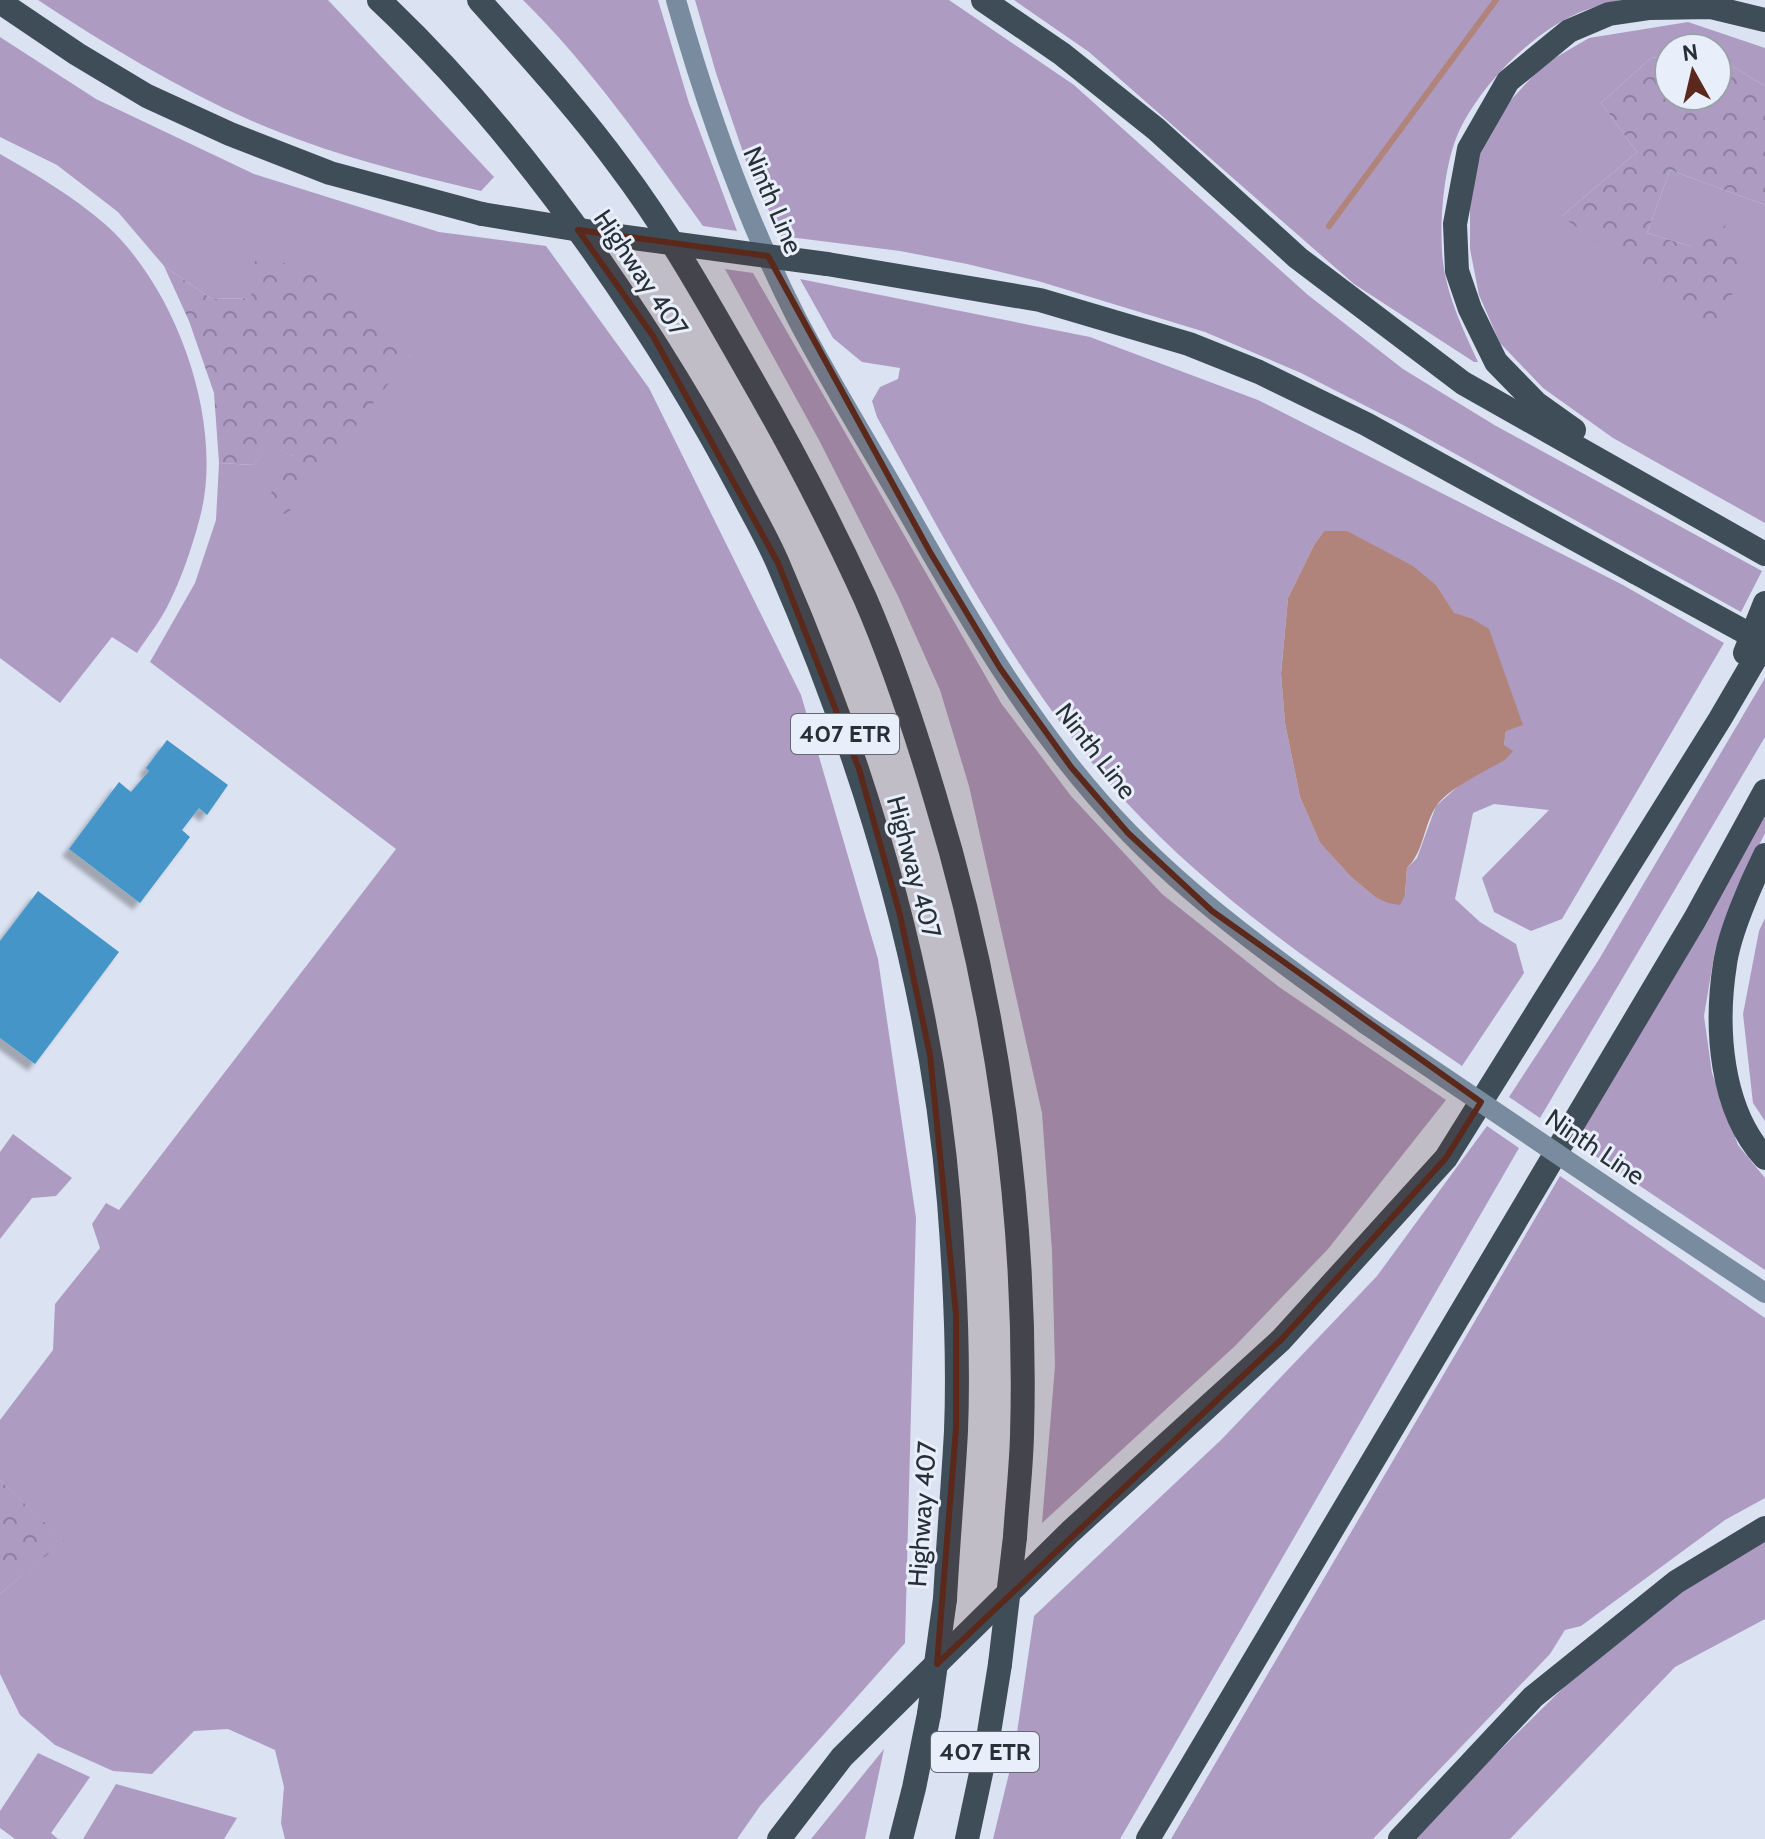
<svg xmlns="http://www.w3.org/2000/svg" width="1765" height="1839" font-family="Cabin,sans-serif">
  <style>
    .grass { fill: #ae9bc2; fill-rule: evenodd }
    .forest { fill: url(#forest-crowns) }
    .water { fill: #b0847a }
    .lines { fill: none; stroke-linecap: round; stroke-linejoin: round }
    .stream { stroke: #b0847a; stroke-width: 6 }
    .building { fill: #4495c8; filter: url(#shadow) }
    .secondary { stroke: #788b9f; stroke-width: 20 }
    .highway { stroke: #3f4d58; stroke-width: 24 }
    .secondary-bridge { stroke: #788b9f; stroke-width: 20 }
    .highway-bridge { stroke: #3f4d58; stroke-width: 24 }
    .marked { fill: #5a291c; fill-opacity: 0.2; stroke: #5a291c; stroke-width: 6; stroke-linejoin: round }
    .labels { text-anchor: middle; stroke-width: 6; stroke-linejoin: round; paint-order: stroke }
    .shield { fill: #e8eefa; stroke: #626972; stroke-width: 2 }
    .shield-label { font-size: 24px; font-weight: bold; fill: #283037 }
    .street-label { font-size: 26px; fill: #283037; stroke: #e8eefa }
  </style>
  <defs>
    <pattern id="forest-crowns" width="20" height="18" patternUnits="userSpaceOnUse" patternTransform="scale(2)"><rect width="20" height="18" fill="#ae9bc2"/><path d="M2 6a3 3 0 1 1 6 0M12 15a3 3 0 1 1 6 0" fill="none" stroke="#8e7f9e"/></pattern>
    <filter id="shadow"><feDropShadow dx="-7" dy="7" stdDeviation="2" flood-color="#0004"/></filter>
  </defs>
  <rect width="100%" height="100%" fill="#dbe3f2"/>
  <!-- grass -->
  <g class="grass">
    <path d="M38,0H328L494,177L481,191C403,173 325,153 252,121C177,88 106,45 38,0Z"/>
    <path d="M523,0H658L689,103L737,231L703,226C647,148 591,67 523,0Z"/>
    <polygon points="695,0 949,0 1074,85 1308,295 1403,369 1496,426 1762,571 1741,612 1405,426 1301,373 1205,332 1038,281 967,264 900,251 781,236 748,167 716,73"/>
    <path d="M1014,0H1621C1609,3 1597,6 1586,10C1535,28 1478,87 1457,136C1444,168 1440,217 1442,251C1444,290 1462,327 1478,362H1474L1354,284L1089,52Z"/>
    <polygon points="1688,22 1765,48 1765,86 1717,57 1717,48 1669,48 1669,56 1651,58 1601,103 1637,152 1562,216 1693,247 1647,233 1670,170 1765,205 1765,523 1613,438 1543,388 1500,343 1479,295 1470,249 1470,198 1482,146 1509,102 1543,65 1589,38"/>
    <polygon points="0,37 96,99 254,174 439,232 546,246 649,388 801,695 878,959 916,1218 905,1643 760,1806 737,1839 285,1839 281,1823 284,1787 275,1750 228,1729 194,1731 152,1774 113,1771 55,1745 20,1715 0,1674 0,1594 63,1541 0,1480 0,1420 53,1350 55,1304 100,1248 92,1224 106,1203 119,1210 396,849 150,662 195,583 216,520 219,463 254,465 268,446 294,456 410,356 252,298 212,299 164,266 118,212 57,165 0,137"/>
    <path d="M0,154C37,175 74,197 106,225C178,290 226,427 199,521C192,547 182,577 170,601C162,619 148,636 137,653L112,637L60,703L0,658Z"/>
    <polygon points="725,269 753,273 1001,703 1071,796 1162,894 1279,987 1446,1100 1328,1249 1235,1346 1042,1523 1055,1366 1052,1251 1042,1113 969,786 940,690 898,596 819,440"/>
    <path d="M800,279L1090,337L1258,400L1623,585L1724,643L1562,919L1531,931L1494,912L1482,878L1549,810L1494,804L1473,813L1455,899L1480,922L1516,944L1524,973L1462,1066C1344,985 1223,907 1126,802C1021,688 951,551 877,417L872,401L880,387L898,379L900,368L862,362L833,338ZM1324,531L1437,586L1454,614L1471,618L1506,731L1504,745L1436,806L1417,858L1407,868L1405,895L1375,897L1351,877L1320,843L1300,797L1285,723L1281,674L1288,598L1314,545Z"/>
    <polygon points="1765,678 1765,737 1540,1118 1509,1097 1598,961"/>
    <polygon points="1765,815 1765,833 1737,891 1715,950 1704,1016 1712,1073 1738,1145 1765,1178 1765,1270 1576,1143"/>
    <polygon points="1765,918 1765,1121 1753,1103 1743,1014 1759,931"/>
    <polygon points="1487,1126 1519,1148 1120,1839 993,1839 1014,1753 1034,1616 1222,1439 1377,1276"/>
    <polygon points="13,1134 72,1178 56,1196 32,1198 0,1239 0,1152"/>
    <polygon points="1560,1176 1765,1318 1765,1498 1725,1520 1581,1626 1565,1630 1550,1654 1373,1839 1171,1839"/>
    <polygon points="1765,1529 1765,1619 1675,1667 1510,1839 1410,1839 1625,1627"/>
    <polygon points="884,1749 865,1839 811,1839"/>
    <polygon points="38,1753 90,1777 51,1833 58,1839 15,1839 0,1828 0,1811"/>
    <polygon points="116,1784 237,1818 224,1839 83,1839"/>
  </g>
  <!-- forest -->
  <g class="forest">
    <polygon points="1669,56 1669,96 1717,96 1717,57 1765,86 1765,205 1670,170 1647,233 1693,247 1726,225 1752,260 1711,330 1562,216 1637,152 1601,103 1651,58"/>
    <polygon points="255,261 308,265 410,356 287,514 259,512 294,456 268,447 254,465 219,463 214,393 189,321 164,266 212,299 251,298"/>
    <polygon points="0,1480 64,1541 0,1594"/>
  </g>
  <!-- water -->
  <path class="water" d="M1324,531H1347L1413,566L1437,586L1454,613L1471,618L1489,629L1523,725L1506,731L1504,745L1513,751L1506,759C1487,771 1450,787 1437,805C1423,825 1425,850 1407,868L1405,895L1400,905L1388,903L1375,897L1351,877L1320,843L1300,797L1285,723L1281,674L1288,598L1314,545Z"/>
  <g class="lines">
    <!-- stream -->
    <polyline class="stream" points="1329,226 1496,0"/>
  </g>
  <!-- building -->
  <g class="building">
    <polygon points="167,740 228,785 207,815 199,808 182,830 190,837 140,903 69,849 119,782 131,792 149,771 146,768"/>
    <polygon points="38,891 119,952 35,1064 0,1038 0,941"/>
  </g>
  <g class="lines">
    <!-- secondary -->
    <g class="secondary">
      <path d="M676,0C707,110 745,217 797,319C831,384 870,447 907,511C971,624 1038,740 1129,833C1200,906 1283,964 1365,1024"/>
      <polyline points="1645,1213 1765,1293"/>
    </g>
    <!-- highway -->
    <g class="highway">
      <path d="M379,0C460,76 532,164 596,255C650,332 699,411 743,495C755,518 769,542 779,566C866,767 931,982 949,1202C955,1278 959,1355 956,1431C953,1487 948,1543 945,1599"/>
      <path d="M479,0C527,54 577,108 620,167C669,232 709,304 749,374C791,447 830,521 865,598C893,662 915,730 935,797C998,1003 1028,1221 1022,1436C1021,1470 1017,1504 1015,1537"/>
      <polyline points="983,0 1062,54 1156,129 1298,258 1463,383 1765,554"/>
      <polyline points="0,2 77,54 147,96 230,134 330,173 482,214"/>
      <polyline points="827,264 1040,300 1189,344 1259,372 1366,424 1635,572"/>
      <polyline points="1574,430 1536,403 1496,362 1470,309 1457,271 1455,224 1469,149 1508,81 1569,31 1609,14 1650,8 1711,7 1765,20"/>
      <polyline points="1745,653 1765,603"/>
      <path d="M1765,855C1751,883 1729,934 1725,964C1715,1027 1720,1109 1765,1158"/>
      <polyline points="779,1839 842,1757 1070,1532 1281,1340 1446,1158 1720,719 1765,642"/>
      <polyline points="901,1839 914,1788 929,1714"/>
      <polyline points="967,1839 987,1745 1000,1664"/>
      <polyline points="1148,1839 1695,919 1765,791"/>
      <polyline points="1400,1839 1533,1697 1676,1582 1765,1528"/>
    </g>
    <!-- secondary-bridge -->
    <polyline class="secondary-bridge" points="1365,1024 1645,1213"/>
    <!-- highway-bridge -->
    <g class="highway-bridge">
      <polyline points="482,214 611,235 827,264"/>
      <polyline points="1635,572 1765,643"/>
      <polyline points="1000,1664 1015,1537"/>
      <polyline points="929,1714 945,1599"/>
    </g>
  </g>
  <!-- marked area -->
  <path class="marked" d="M578,230L768,256L930,552L1000,668L1071,767L1128,833L1212,911L1481,1102L1446,1158L1281,1340L937,1664L956,1429V1314L930,1055L900,915L859,769L778,563L653,336Z"/>
  <g class="labels">
    <!-- shield labels -->
    <g class="shield">
      <rect x="791" y="714" width="108" height="40" rx="6"/>
      <rect x="931" y="1732" width="108" height="40" rx="6"/>
    </g>
    <g class="shield-label">
      <text x="845" y="742">407 ETR</text>
      <text x="985" y="1760">407 ETR</text>
    </g>
    <!-- street labels -->
    <g class="street-label">
      <text transform="translate(773 200) rotate(67)" y="9">Ninth Line</text>
      <text transform="translate(641 273) rotate(56)" y="9">Highway 407</text>
      <text transform="translate(1096 751) rotate(52)" y="9">Ninth Line</text>
      <text transform="translate(914 867) rotate(75)" y="9">Highway 407</text>
      <text transform="translate(1595 1147) rotate(34)" y="9">Ninth Line</text>
      <text transform="translate(922 1514) rotate(-86)" y="9">Highway 407</text>
    </g>
  </g>
  <!-- north arrow -->
  <g transform="translate(1693 72) rotate(352)"><circle r="38" fill="#e8eefa" stroke="#9ba2ac" stroke-width="2"/>
  <path d="M0-6L14 30L0 20L-14 30Z" fill="#5a291c"/>
  <text y="-12" font-size="22" font-weight="bold" text-anchor="middle" fill="#283037">N</text>
  </g>
</svg>
